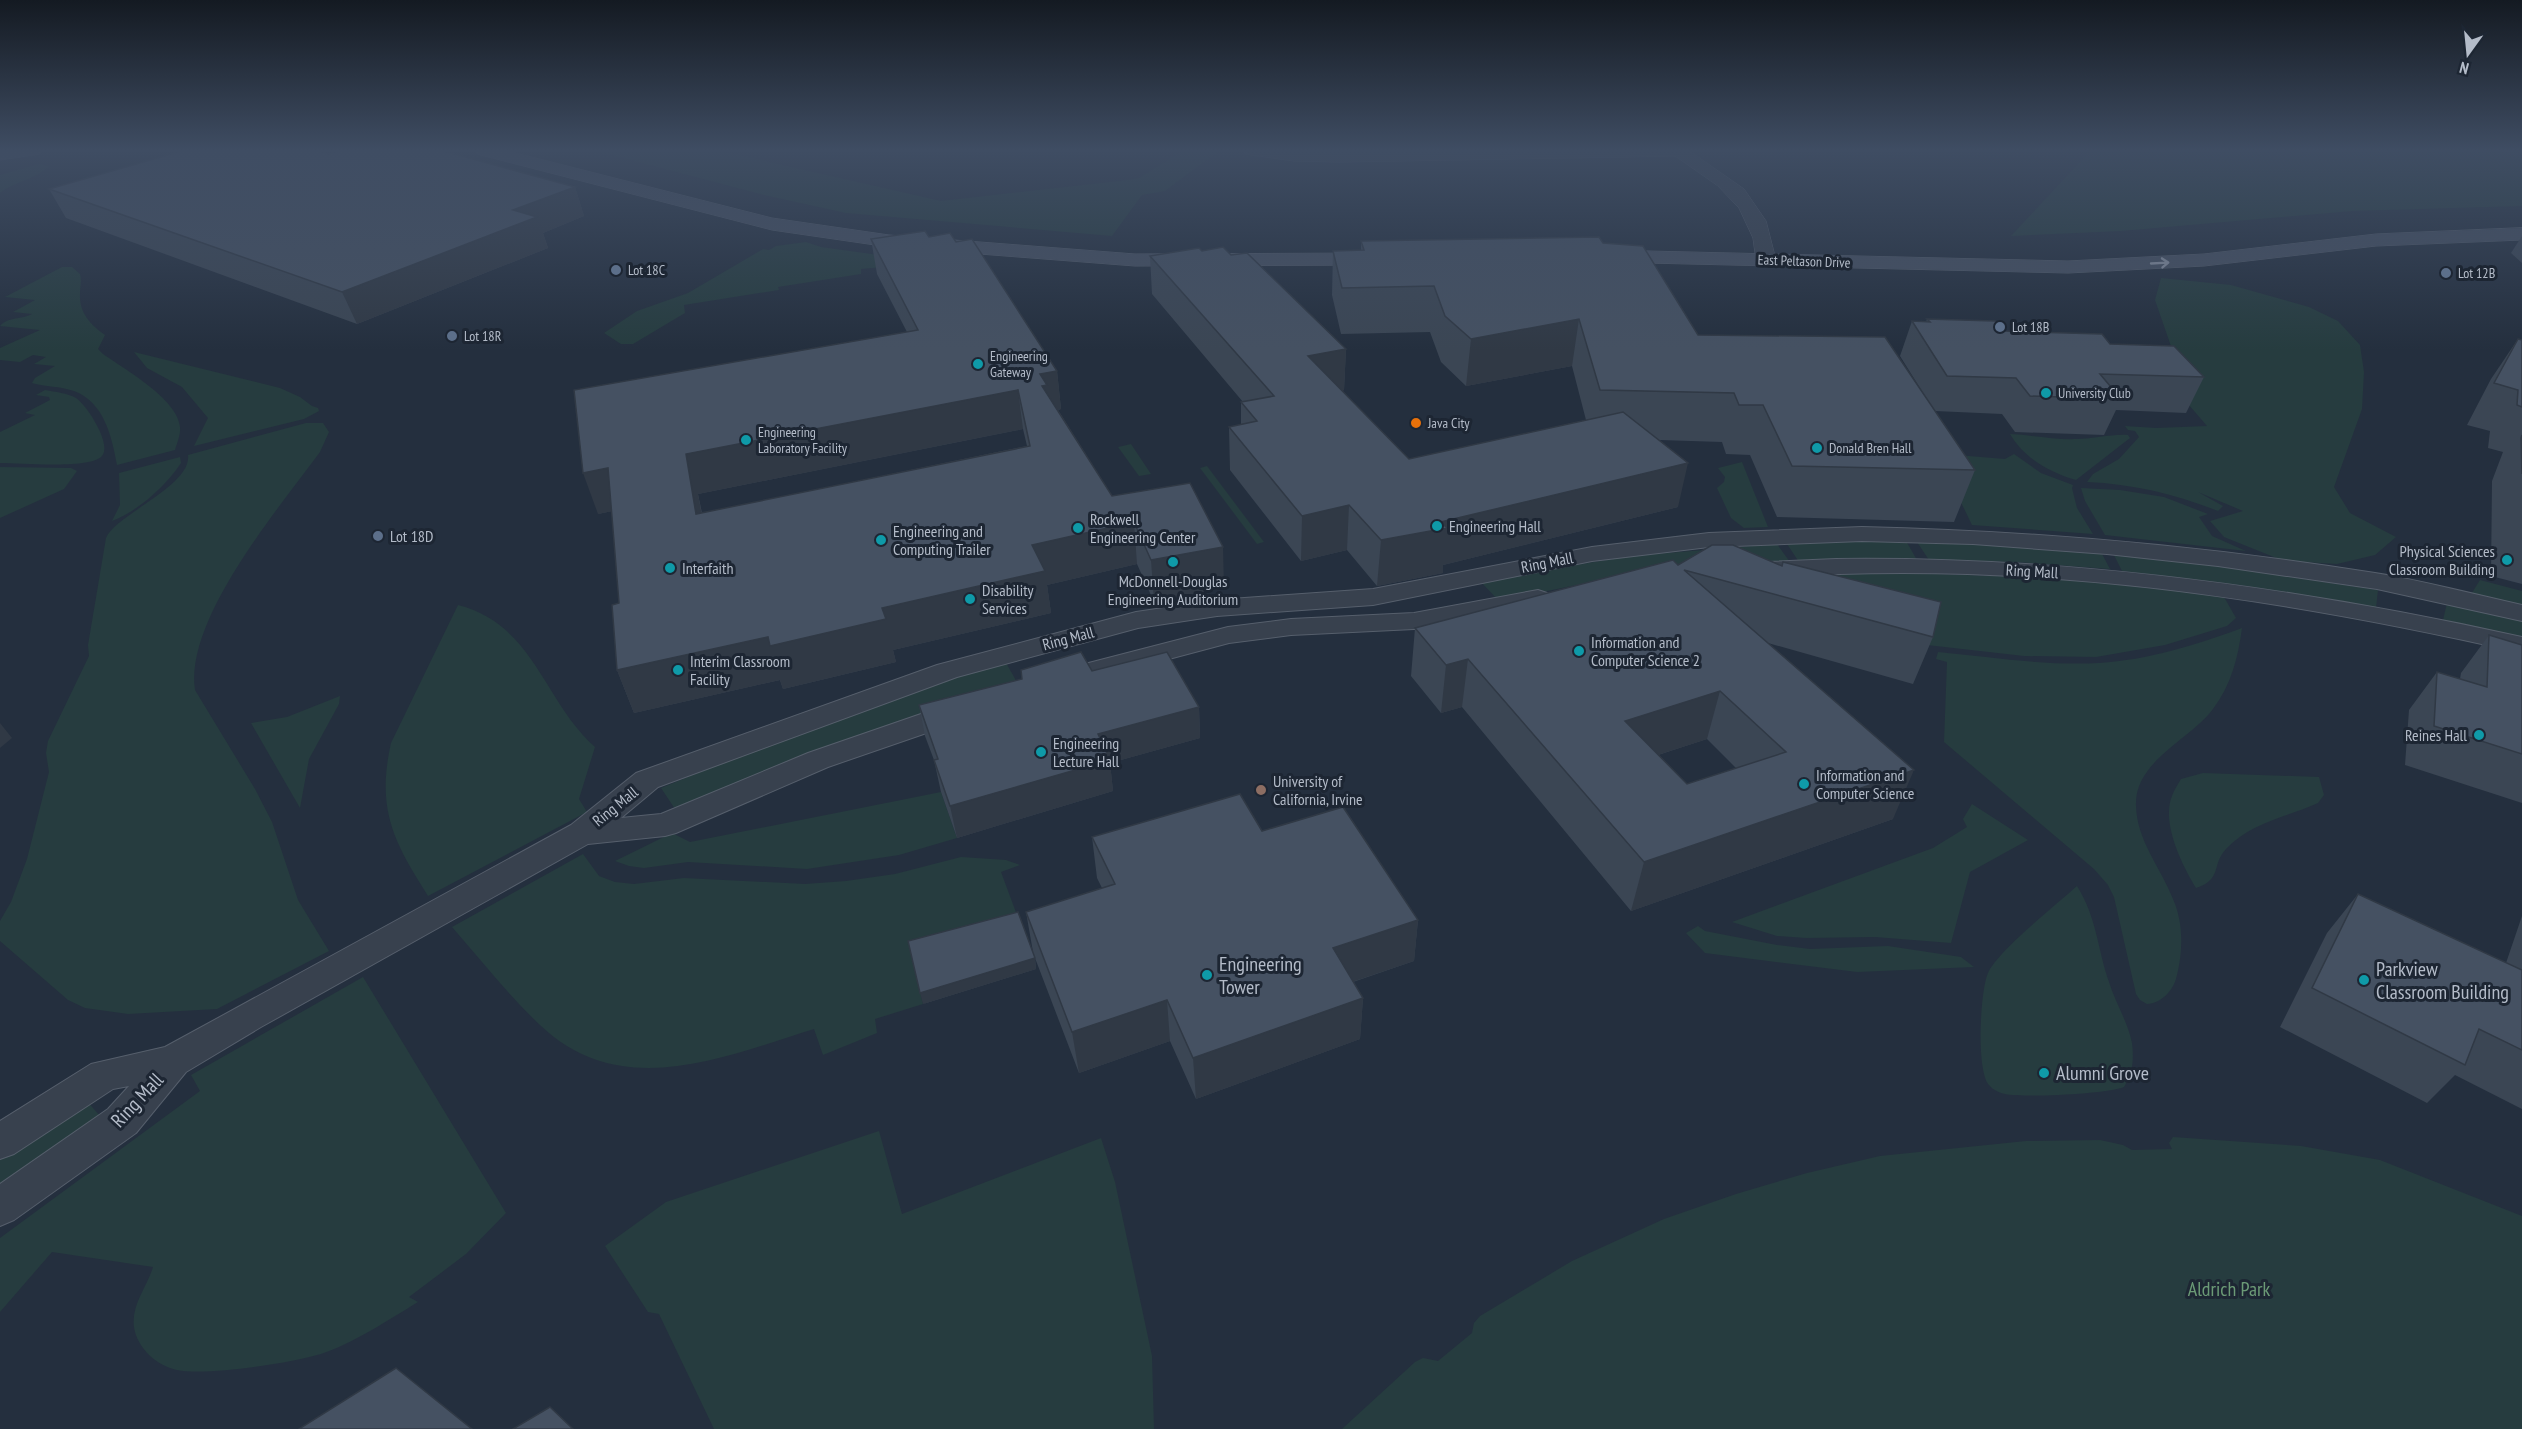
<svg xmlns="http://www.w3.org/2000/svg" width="2522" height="1429" font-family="'PT Sans Narrow',sans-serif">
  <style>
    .green { fill: #263c3f }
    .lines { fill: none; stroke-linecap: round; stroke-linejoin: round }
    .pedestrian-casing { stroke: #565f6c; stroke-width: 2 }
    .minor-casing { stroke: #565f6c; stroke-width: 1 }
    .tertiary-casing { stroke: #565f6c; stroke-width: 1 }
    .secondary-casing { stroke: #565f6c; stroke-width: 1 }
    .pedestrian { fill: #38414e; fill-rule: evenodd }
    .minor { fill: #38414e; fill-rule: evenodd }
    .tertiary { fill: #38414e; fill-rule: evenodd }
    .secondary { fill: #465061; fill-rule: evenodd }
    .wall { fill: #3b4654; fill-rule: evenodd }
    .shaded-wall { fill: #303945 }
    .building { fill: #455162; stroke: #303945; stroke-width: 1.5; fill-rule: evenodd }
    .oneway { stroke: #8e96a5 }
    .service-dot { fill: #5c6f8a; stroke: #1d2633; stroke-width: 2 }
    .culture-dot { fill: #0f9aa8; stroke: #1d2633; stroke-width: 2 }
    .food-dot { fill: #e8710a; stroke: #1d2633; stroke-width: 2 }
    .education-dot { fill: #8d6e63; stroke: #1d2633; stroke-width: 2 }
    .labels { text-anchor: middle; stroke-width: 6; stroke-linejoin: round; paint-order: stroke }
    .far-street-label { font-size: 14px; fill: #b4bcc9; stroke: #1d2633 }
    .far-poi-label { font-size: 14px; fill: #b4bcc9; stroke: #1d2633; text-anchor: start }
    .poi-label { font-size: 16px; fill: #b4bcc9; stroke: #1d2633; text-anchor: start }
    .street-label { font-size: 16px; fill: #b4bcc9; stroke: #1d2633 }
    .near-poi-label { font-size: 20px; fill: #b4bcc9; stroke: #1d2633; text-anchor: start }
    .near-street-label { font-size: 20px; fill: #b4bcc9; stroke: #1d2633 }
    .near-park-label { font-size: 20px; fill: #6b9a76; stroke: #1d2633 }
  </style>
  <rect width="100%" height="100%" fill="#242f3e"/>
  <!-- green -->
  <g class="green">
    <polygon points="593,150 717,150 941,201 1128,180 1139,178 1184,150 1220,150 1165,191 1142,195 1112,236 846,213 764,195"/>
    <polygon points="2091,150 2522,150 2522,206 2353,211 2121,231 2011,236"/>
    <path d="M39,164L49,166C35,180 15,181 0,193V175Z"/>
    <polygon points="806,242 821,247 879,255 883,267 861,269 861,274 778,287 779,290 684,305 685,313 633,344 621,344 604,333 637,311 688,293 763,249 769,250 776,246"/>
    <path d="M62,267H72L80,274C82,281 80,287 80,294C79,313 91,325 105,335L98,349L103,354C124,369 178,399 180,427C181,434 177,443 175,450L117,465C112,437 104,402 74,391C60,386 45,387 32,383L35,378L55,366L34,364L46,357L33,355L20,362L0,360V348L40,330L0,326C9,316 21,320 32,314L13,312L35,300L5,297Z"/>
    <path d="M2161,278L2231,285L2309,307L2338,321L2360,345L2364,372L2362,409L2334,487L2350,513L2396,537L2375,555L2337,564L2284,561L2224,537L2210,521L2243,511L2198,492L2223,506L2218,511C2175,494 2133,484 2087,482L2093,474L2119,459L2139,437L2135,431L2128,430L2125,426L2156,428L2207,426L2176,390L2173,352L2155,300Z"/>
    <polygon points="134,352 280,388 300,397 312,406 318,408 319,411 304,419 194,446 208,418 182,387 147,368"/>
    <path d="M45,390C56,392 67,393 76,398C87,405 114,447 101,457C87,469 21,463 0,463V432L35,415L25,413L50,400L49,397L36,395Z"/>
    <path d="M306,423H323L329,432L320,452C279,508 184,620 195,690L255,789L272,822L298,900L329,951L217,1009L128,1014L85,1008L68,1000L0,941V921L11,902L27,859L49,772L46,753L48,741L89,656L88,645L106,538C115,515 192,486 188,455Z"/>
    <path d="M2010,434C2032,435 2055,440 2077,439C2095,439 2110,434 2128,435L2130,438L2076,480C2049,472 2024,458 2010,434Z"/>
    <polygon points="1131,444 1151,474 1139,476 1118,447"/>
    <polygon points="2014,454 2041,473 2073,485 2072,488 2077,508 2093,534 1972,525 1954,488 1957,455 2005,459"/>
    <path d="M180,457L181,463C167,485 137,512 112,521L120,505L119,473Z"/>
    <polygon points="1742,462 1768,527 1744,528 1731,518 1717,488 1724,482 1725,477 1718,468"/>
    <polygon points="1207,466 1264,542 1257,544 1200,468"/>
    <polygon points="0,467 71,468 77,471 64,489 0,518"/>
    <polygon points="2081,488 2120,490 2164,497 2208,514 2199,517 2212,536 2246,551 2105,535 2085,501"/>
    <polygon points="1847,541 1906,541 1917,560 1799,562 1787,544"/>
    <polygon points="1917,542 1963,542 2101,552 2110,569 2017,562 1929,560"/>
    <polygon points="1777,544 1790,562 1644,575 1572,586 1499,601 1480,581 1630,556"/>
    <polygon points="2113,553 2177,560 2378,590 2376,608 2246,586 2122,571"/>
    <polygon points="1906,573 2057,578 2216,594 2224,597 2236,618 2227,626 2165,645 2096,657 2024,656 1927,645 1785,575"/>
    <polygon points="2480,580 2522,591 2522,607 2470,596"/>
    <polygon points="2447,603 2522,619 2522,637 2443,620"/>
    <path d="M458,605C534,624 544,702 595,747L579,799L587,812L428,896C394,842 376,810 391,743Z"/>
    <path d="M2242,628C2238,658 2231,685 2213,709C2190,740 2134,761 2136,806C2137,841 2161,868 2173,899C2184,924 2183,953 2176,979C2172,992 2161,1003 2147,1004L2140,1000L2136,994L2114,897L2108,885L2094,869L1944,742L1947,662L1936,659L1938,652C1991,657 2046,666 2099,663C2148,660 2196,645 2242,628Z"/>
    <path d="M1005,661L1018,684L675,809L661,788C774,741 889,698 1005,661Z"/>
    <polygon points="340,696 339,704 309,759 300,808 251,723 287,717"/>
    <path d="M2203,773L2319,777L2324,795L2318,803C2287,817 2250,823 2226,849C2211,865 2223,879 2196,888C2182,865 2161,823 2172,796C2174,790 2178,784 2181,779Z"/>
    <polygon points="941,792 957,838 899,855 807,869 688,862 644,868 629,866 615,861 672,833 690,842"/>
    <polygon points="1972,804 2028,840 1970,872 1951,943 1875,937 1806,938 1777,936 1732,922 1933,848 1967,827 1963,819"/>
    <path d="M583,854L599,876L615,882L634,884L684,878L805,884L846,881L895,874L961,857L1006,860L1020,865L1001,872L1020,923L911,952L923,1004L875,1019L877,1033L823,1055L814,1029C724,1057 622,1102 541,1026C509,996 481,960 452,927Z"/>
    <path d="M2077,886C2097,918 2097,947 2109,982C2115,1002 2128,1022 2132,1043C2134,1059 2133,1073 2124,1087C2107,1094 2025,1098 2005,1094C2000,1093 1993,1090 1989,1085C1976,1071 1980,991 1988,973C1998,951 2056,905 2077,886Z"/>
    <polygon points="1698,926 1705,931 1777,945 1810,949 1888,946 1961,957 1974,967 1857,972 1705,953 1686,933"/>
    <path d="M363,977L506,1213L466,1254L409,1297L418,1302C392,1318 350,1345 321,1354C291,1363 207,1376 177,1370C157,1366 137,1348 134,1327C131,1305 147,1287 153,1267L52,1252L0,1312V1238L200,1091L191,1075Z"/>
    <polygon points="86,1100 106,1123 0,1196 0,1156"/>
    <polygon points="879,1131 902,1214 1101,1138 1115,1182 1152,1356 1154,1429 714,1429 659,1314 648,1312 605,1246 666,1202"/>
    <polygon points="2173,1137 2301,1146 2380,1160 2522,1216 2522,1429 1342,1429 1415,1362 1423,1358 1438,1361 1472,1333 1474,1323 1480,1316 1572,1261 1664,1219 1736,1194 1807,1173 1880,1156 2026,1141 2100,1140 2123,1145 2132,1150 2172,1149 2169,1143"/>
  </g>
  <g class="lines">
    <defs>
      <g id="pedestrian">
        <path d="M1862,527C2034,531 2205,546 2375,573C2424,581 2473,594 2522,605V621L2377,589L2218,566L2107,554L1973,544L1862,541L1709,547L1592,561L1373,605L1217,616L1138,628L957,677L658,787L621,818L661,814L808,753L950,704L960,702L970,704L974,711L970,718L828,767L676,833L665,836L588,844L261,1027L186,1072L136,1133L14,1220L0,1226V1184L108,1109L129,1086L113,1089L14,1154L0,1159V1121L91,1064L165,1047L571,825L636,773L937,665L1136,612L1217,600L1373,589L1592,547L1709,533Z"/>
        <path d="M1836,559C2068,556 2296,587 2522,637V653C2276,597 2021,559 1768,578L1759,575L1755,570L1759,565L1768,562Z"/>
        <polygon points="1538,590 1547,593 1551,598 1547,603 1414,629 1291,635 1229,643 1056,689 1046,686 1042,680 1046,674 1228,627 1291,619 1414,613"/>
      </g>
      <polygon id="minor" points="1243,150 1686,151 1683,155 1677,156 1339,162 1294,161 1252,155 1246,154"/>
      <polygon id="tertiary" points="1667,150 1688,150 1744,189 1766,221 1776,260 1773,264 1759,264 1756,260 1753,238 1739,208 1718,186"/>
      <g id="secondary">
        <polygon points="0,150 43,150 40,154 0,160"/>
        <polygon points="474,150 504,150 772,218 889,235 1135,254 1379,253 1386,255 1389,259 1386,263 1379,265 1135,266 889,247 772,230 477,154"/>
        <polygon points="2522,228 2522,240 2376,246 2204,266 2068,273 1605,262 1598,260 1595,256 1598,252 1605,250 2068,261 2204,254 2376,234"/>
      </g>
    </defs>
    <!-- pedestrian casing -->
    <use href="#pedestrian" class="pedestrian-casing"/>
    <!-- minor casing -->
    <use href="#minor" class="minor-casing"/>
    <!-- tertiary casing -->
    <use href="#tertiary" class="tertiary-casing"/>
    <!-- secondary casing -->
    <use href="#secondary" class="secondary-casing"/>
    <!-- pedestrian -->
    <use href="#pedestrian" class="pedestrian"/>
    <!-- minor -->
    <use href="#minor" class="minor"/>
    <!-- tertiary -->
    <use href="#tertiary" class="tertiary"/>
    <!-- secondary -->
    <use href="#secondary" class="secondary"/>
  </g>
  <!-- wall -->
  <g class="wall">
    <polygon points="329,154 575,187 584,216 543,233 548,248 357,324 66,218 49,189"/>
    <polygon points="2522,236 2522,263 2511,253"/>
    <path d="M929,237L956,242L1057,371L1061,409L1058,410L1112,496L1224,588L1154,602L1137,564L1047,585L1051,613L893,650L896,662L783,689L780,680L634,713L617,670L619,603L612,511L598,514L907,332L877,274L871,239ZM1023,429L1027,446L702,513L698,494Z"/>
    <polygon points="1361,241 1603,243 1698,335 1933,409 1900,356 1912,321 1926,322 1927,319 2003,331 2110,344 2204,377 2186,413 2116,410 2104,435 2015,432 2002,414 1935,411 1975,470 1954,522 1777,517 1750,455 1726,454 1722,442 1660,440 1678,507 1443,565 1443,573 1377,586 1347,550 1301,561 1230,470 1229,427 1241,425 1241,402 1243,402 1152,294 1150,256 1202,251 1231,255 1346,349 1344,390 1342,391 1409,459 1586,420 1572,366 1466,386 1441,362 1430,332 1341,334 1332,295 1333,251 1361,250"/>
    <polygon points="2518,339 2522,340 2522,584 2491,576 2492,481 2503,452 2488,448 2490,431 2467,425 2491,379"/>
    <path d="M1678,565L1933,637L1913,684L1768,643L1893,819L1631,911L1462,707L1441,713L1411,676L1415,628ZM1707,739L1736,768L1687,784L1658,755Z"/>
    <polygon points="2489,635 2522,645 2522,803 2405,765 2409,710 2437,672 2460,679 2461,673"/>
    <polygon points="1092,671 1199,707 1200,738 1110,763 1113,791 957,838 941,792 934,760 925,736 919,705"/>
    <polygon points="1262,831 1418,920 1414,961 1353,982 1363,998 1360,1039 1196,1099 1170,1041 1079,1073 1035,958 1036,969 923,1004 1033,952 1026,912 1102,888 1097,878 1092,837"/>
    <polygon points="2358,894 2506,963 2522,916 2522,1109 2455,1075 2427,1103 2280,1027 2327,933"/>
  </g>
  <!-- shaded-wall -->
  <g class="shaded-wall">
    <polygon points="575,187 584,216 543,233 548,248 357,324 342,292 513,210"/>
    <polygon points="1579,319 1572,366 1466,386 1471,339"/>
    <polygon points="1346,349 1344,390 1307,398 1308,356"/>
    <polygon points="1057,371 1061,409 1050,412 1051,423 1040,374"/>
    <polygon points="1018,390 1023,429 698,494 709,555 696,514 686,454"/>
    <polygon points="1688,463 1678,507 1443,565 1443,573 1377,586 1381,540 1441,522"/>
    <polygon points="608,468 623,509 598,514 583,473"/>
    <polygon points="1349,505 1347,550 1301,561 1302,516"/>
    <polygon points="1134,522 1137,564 1047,585 1051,613 893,650 896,662 783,689 780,680 634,713 617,670 882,608 1032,545"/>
    <polygon points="1223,547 1224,588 1154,602 1151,560"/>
    <polygon points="1468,659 1462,707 1441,713 1446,665"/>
    <polygon points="1720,691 1707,739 1614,769 1625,721"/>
    <polygon points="1199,707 1200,738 1110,763 1113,791 957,838 950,806 1098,734"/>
    <polygon points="0,723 12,738 0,748"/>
    <polygon points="1914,770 1893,819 1631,911 1644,862"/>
    <polygon points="1418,920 1414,961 1331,989 1333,948"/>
    <polygon points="1035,958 1036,969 923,1004 920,993"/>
    <polygon points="1363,998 1360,1039 1196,1099 1193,1058"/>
    <polygon points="1167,1000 1170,1041 1079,1073 1072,1032"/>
  </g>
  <!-- building -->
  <g class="building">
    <polygon points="185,150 315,150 329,154 341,150 440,150 575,187 513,210 537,217 342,292 49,189"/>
    <path d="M925,231L929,237L950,233L956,242L972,239L1057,371L1040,374L1047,385L1042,386L1112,496L1190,483L1223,547L1151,560L1134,522L1032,545L1045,571L882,608L886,619L770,646L768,637L617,670L612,605L619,603L608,468L583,473L574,390L918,330L871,239ZM1018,390L1030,446L696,514L686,454Z"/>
    <polygon points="1599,237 1603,243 1643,246 1698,335 1885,337 1975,470 1792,466 1763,405 1739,405 1734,393 1600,390 1579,319 1471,339 1445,316 1434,286 1342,288 1333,251 1364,250 1361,241"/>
    <polygon points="1223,247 1231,255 1247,253 1346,349 1308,356 1409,459 1623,412 1688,463 1441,522 1447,528 1381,540 1349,505 1302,516 1229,427 1257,421 1241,402 1274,396 1150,256 1199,248 1202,251"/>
    <polygon points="1927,319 1995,321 2003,331 2102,334 2110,344 2174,346 2204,377 2100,374 2121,399 2030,396 2016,378 1947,376 1912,321 1930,322"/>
    <polygon points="2518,339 2522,340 2522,407 2517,405 2518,390 2494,383"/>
    <polygon points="2522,435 2522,474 2521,438"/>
    <path d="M1712,545H1733L1782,566L1783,562L1941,602L1933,637L1684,570L1914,770L1644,862L1468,659L1446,665L1415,628L1673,560L1678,565ZM1720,691L1786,752L1687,784L1625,721Z"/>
    <polygon points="2489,635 2522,645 2522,754 2434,726 2437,672 2487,687"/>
    <polygon points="1081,652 1092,671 1167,652 1199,707 1098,734 1110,760 950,806 934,760 938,759 919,705 1022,679 1021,670"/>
    <polygon points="1240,794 1262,831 1343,807 1418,920 1333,948 1363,998 1193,1058 1167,1000 1072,1032 1026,912 1115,884 1092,837"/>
    <polygon points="2358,894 2522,970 2522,1050 2479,1029 2465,1065 2312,988"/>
    <polygon points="1018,912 1035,958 920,993 908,941"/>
    <polygon points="396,1368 472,1429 299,1429"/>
    <polygon points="550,1407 573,1429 513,1429"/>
  </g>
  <!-- one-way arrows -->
  <defs><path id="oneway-shaft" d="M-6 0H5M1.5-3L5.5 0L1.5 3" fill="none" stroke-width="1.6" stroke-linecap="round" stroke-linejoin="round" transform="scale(1.5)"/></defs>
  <use class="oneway" href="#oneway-shaft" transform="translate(2160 263) rotate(-3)"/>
  <!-- sky -->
  <linearGradient id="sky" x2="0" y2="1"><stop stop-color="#141a22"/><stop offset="0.43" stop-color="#3f4d63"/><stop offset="1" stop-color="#3f4d63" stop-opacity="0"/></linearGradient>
  <rect width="2522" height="350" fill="url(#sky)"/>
  <!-- markers -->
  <g class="service-dot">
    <circle cx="616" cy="270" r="6"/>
    <circle cx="2446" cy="273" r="6"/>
    <circle cx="2000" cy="327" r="6"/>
    <circle cx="452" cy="336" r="6"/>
    <circle cx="378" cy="536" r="6"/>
  </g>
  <g class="culture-dot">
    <circle cx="978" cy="364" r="6"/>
    <circle cx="2046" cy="393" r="6"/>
    <circle cx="746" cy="440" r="6"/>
    <circle cx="1817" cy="448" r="6"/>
    <circle cx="1437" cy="526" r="6"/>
    <circle cx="1078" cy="528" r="6"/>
    <circle cx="881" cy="540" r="6"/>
    <circle cx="2507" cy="560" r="6"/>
    <circle cx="1173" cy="562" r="6"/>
    <circle cx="670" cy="568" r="6"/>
    <circle cx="970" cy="599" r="6"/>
    <circle cx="1579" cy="651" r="6"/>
    <circle cx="678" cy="670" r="6"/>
    <circle cx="2479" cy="735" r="6"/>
    <circle cx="1041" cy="752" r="6"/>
    <circle cx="1804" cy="784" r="6"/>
    <circle cx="1207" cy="975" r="6"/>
    <circle cx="2364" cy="980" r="6"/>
    <circle cx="2044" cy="1073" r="6"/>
  </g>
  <circle class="food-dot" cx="1416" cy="423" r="6"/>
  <circle class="education-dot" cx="1261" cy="790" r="6"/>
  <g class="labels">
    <!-- far-street labels -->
    <g class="far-street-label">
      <text transform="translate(1804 261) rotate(2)" y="5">East Peltason Drive</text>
    </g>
    <!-- far-poi labels -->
    <g class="far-poi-label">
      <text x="628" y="275">Lot 18C</text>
      <text x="2458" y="278">Lot 12B</text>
      <text x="2012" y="332">Lot 18B</text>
      <text x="464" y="341">Lot 18R</text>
      <text x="990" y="361">Engineering<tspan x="990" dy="16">Gateway</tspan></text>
      <text x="2058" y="398">University Club</text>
      <text x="1428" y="428">Java City</text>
      <text x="758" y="437">Engineering<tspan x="758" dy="16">Laboratory Facility</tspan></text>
      <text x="1829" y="453">Donald Bren Hall</text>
    </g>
    <!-- poi labels -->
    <g class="poi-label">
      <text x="1090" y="525">Rockwell<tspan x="1090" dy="18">Engineering Center</tspan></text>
      <text x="1449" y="532">Engineering Hall</text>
      <text x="893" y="537">Engineering and<tspan x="893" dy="18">Computing Trailer</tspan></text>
      <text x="390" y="542">Lot 18D</text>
      <text x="2495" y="557" text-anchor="end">Physical Sciences<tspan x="2495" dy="18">Classroom Building</tspan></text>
      <text x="682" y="574">Interfaith</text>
      <text x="1173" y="587" text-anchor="middle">McDonnell-Douglas<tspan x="1173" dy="18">Engineering Auditorium</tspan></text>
      <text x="982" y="596">Disability<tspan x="982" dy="18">Services</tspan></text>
      <text x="1591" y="648">Information and<tspan x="1591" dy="18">Computer Science 2</tspan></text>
      <text x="690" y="667">Interim Classroom<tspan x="690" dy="18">Facility</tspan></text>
      <text x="2467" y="741" text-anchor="end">Reines Hall</text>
      <text x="1053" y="749">Engineering<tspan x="1053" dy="18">Lecture Hall</tspan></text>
      <text x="1816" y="781">Information and<tspan x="1816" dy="18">Computer Science</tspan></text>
      <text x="1273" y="787">University of<tspan x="1273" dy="18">California, Irvine</tspan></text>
    </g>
    <!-- street labels -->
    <g class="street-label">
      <text transform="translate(1547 562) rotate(-11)" y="6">Ring Mall</text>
      <text transform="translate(2032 571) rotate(3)" y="6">Ring Mall</text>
      <text transform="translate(1068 638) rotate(-15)" y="6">Ring Mall</text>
      <text transform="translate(615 806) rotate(-39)" y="6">Ring Mall</text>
    </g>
    <!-- near-poi labels -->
    <g class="near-poi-label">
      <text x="1219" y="971">Engineering<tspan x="1219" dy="23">Tower</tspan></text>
      <text x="2376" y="976">Parkview<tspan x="2376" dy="23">Classroom Building</tspan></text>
      <text x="2056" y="1080">Alumni Grove</text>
    </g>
    <!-- near-street labels -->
    <g class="near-street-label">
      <text transform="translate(137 1100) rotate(-47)" y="7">Ring Mall</text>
    </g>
    <!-- near-park labels -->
    <g class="near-park-label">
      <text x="2229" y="1296">Aldrich Park</text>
    </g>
  </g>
  <!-- north arrow -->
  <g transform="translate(2468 54) rotate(195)" stroke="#1d2633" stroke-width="4.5" paint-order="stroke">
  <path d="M0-4.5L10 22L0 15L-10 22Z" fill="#b4bcc9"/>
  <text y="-9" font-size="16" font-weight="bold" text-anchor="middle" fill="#b4bcc9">N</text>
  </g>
</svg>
